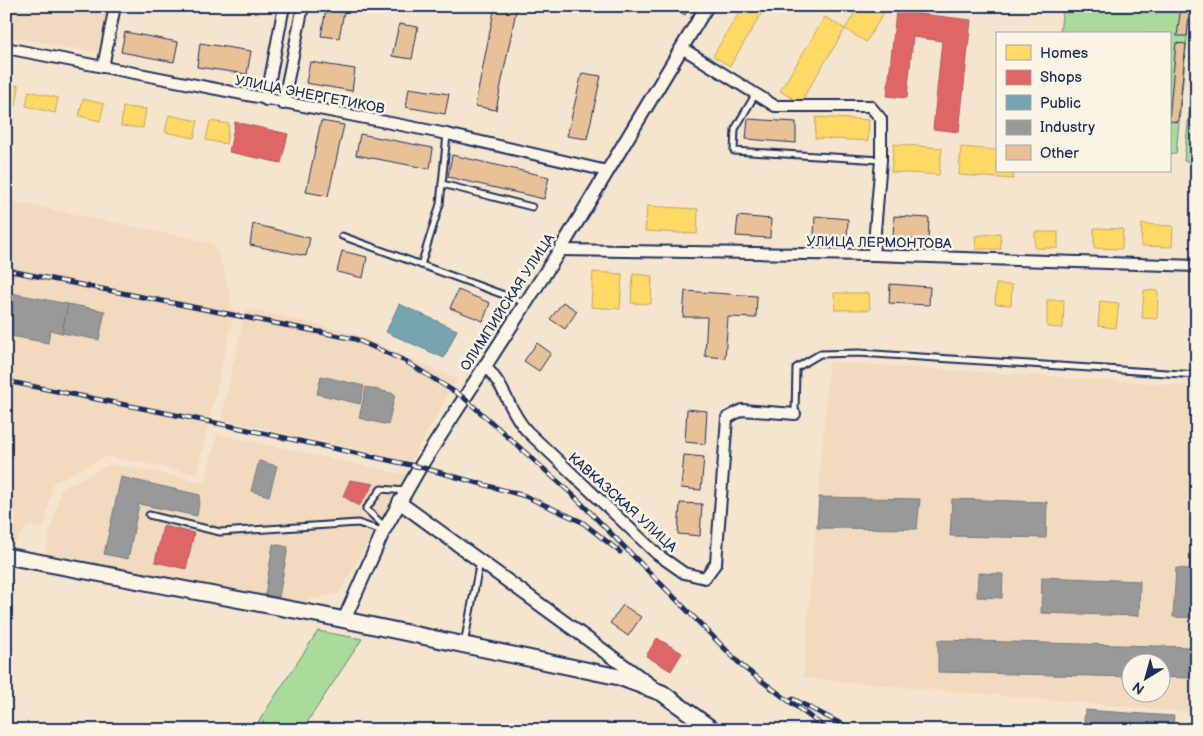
<svg xmlns="http://www.w3.org/2000/svg" width="1203" height="736" font-family="'Balsamiq Sans',sans-serif">
  <style>
    .built { fill: #f2dabe; fill-rule: evenodd }
    .green { fill: #aadb9b; stroke: #62857c }
    .homes { fill: #ffd966; stroke: #bba664 }
    .shops { fill: #e06666; stroke: #a55664 }
    .public { fill: #76a5af; stroke: #5b8297 }
    .industry { fill: #999; stroke: #737987 }
    .building { fill: #e9c199; stroke: #1b2f5e }
    .lines { fill: none; stroke-linecap: round; stroke-linejoin: round }
    .service-casing { stroke: #1b2f5e; stroke-width: 9 }
    .minor-casing { stroke: #1b2f5e; stroke-width: 14 }
    .tertiary-casing { stroke: #1b2f5e; stroke-width: 16 }
    .secondary-casing { stroke: #1b2f5e; stroke-width: 19 }
    .path { stroke: #1b2f5e; stroke-width: 2; stroke-dasharray: 1 4; stroke-linecap: butt }
    .service { stroke: #fcf5e5; stroke-width: 5 }
    .minor { stroke: #fcf5e5; stroke-width: 10 }
    .tertiary { stroke: #fcf5e5; stroke-width: 12 }
    .secondary { stroke: #fcf5e5; stroke-width: 15 }
    .rail-casing { stroke: #1b2f5e; stroke-width: 5 }
    .rail { stroke: #fcf5e5; stroke-width: 3; stroke-dasharray: 9; stroke-linecap: butt }
    .labels { text-anchor: middle; stroke-width: 5; stroke-linejoin: round; paint-order: stroke }
    .street-label { font-size: 14px; fill: #1b2f5e; stroke: #fcf5e5 }
  </style>
  <rect width="100%" height="100%" fill="#f6e5ce"/>
  <filter id="ink" filterUnits="userSpaceOnUse"><feTurbulence type="fractalNoise" baseFrequency=".02" numOctaves="2"/><feDisplacementMap in="SourceGraphic" scale="10" xChannelSelector="R" yChannelSelector="G"/><feConvolveMatrix kernelMatrix="1 2 1 2 8 2 1 2 1" color-interpolation-filters="sRGB"/></filter>
  <g filter="url(#ink)">
    <!-- built -->
    <g class="built">
      <polygon points="6,6 109,6 100,53 6,36"/>
      <polygon points="6,200 213,243 224,269 234,314 197,474 106,456 53,483 44,528 28,526 9,551 6,550"/>
      <polygon points="246,308 353,333 457,379 411,461 221,419"/>
      <path d="M829,362L1197,386V713L803,678ZM1130,664H1160V694H1130Z"/>
      <polygon points="217,434 407,475 339,593 292,604 45,553 61,489 111,464 205,482"/>
    </g>
    <!-- green -->
    <g class="green">
      <polygon points="1063,6 1190,6 1176,154 1169,153 1169,34 1060,34"/>
      <polygon points="1197,41 1197,162 1184,161"/>
      <polygon points="318,631 362,639 302,730 253,730"/>
    </g>
    <!-- homes -->
    <g class="homes">
      <polygon points="743,6 766,6 730,66 713,56"/>
      <polygon points="859,6 888,6 866,42 845,29"/>
      <polygon points="825,17 845,29 800,103 780,91"/>
      <polygon points="6,84 19,86 16,106 6,105"/>
      <polygon points="29,91 58,98 55,113 26,106"/>
      <polygon points="83,99 104,104 100,121 79,116"/>
      <polygon points="123,107 146,109 143,128 121,126"/>
      <polygon points="169,115 198,121 194,138 165,132"/>
      <polygon points="816,117 869,120 868,141 815,138"/>
      <polygon points="210,121 229,124 226,144 206,140"/>
      <polygon points="894,144 942,148 939,175 891,172"/>
      <polygon points="961,147 997,150 997,171 1014,171 1013,179 959,175"/>
      <polygon points="647,206 698,209 697,234 645,231"/>
      <polygon points="1142,224 1173,226 1172,247 1141,246"/>
      <polygon points="1094,228 1123,229 1122,249 1094,248"/>
      <rect x="1035" y="232" width="23" height="16"/>
      <polygon points="1000,233 1001,249 976,249 975,236"/>
      <polygon points="593,272 622,274 620,309 591,307"/>
      <polygon points="633,274 652,276 651,304 631,303"/>
      <polygon points="996,284 1012,285 1011,305 995,304"/>
      <polygon points="1144,290 1158,291 1157,319 1142,318"/>
      <polygon points="834,293 869,293 870,310 835,310"/>
      <polygon points="1047,300 1064,300 1063,328 1047,327"/>
      <polygon points="1100,301 1119,303 1116,328 1098,326"/>
    </g>
    <!-- shops -->
    <g class="shops">
      <polygon points="896,11 971,20 959,132 933,129 942,41 913,37 907,98 887,96"/>
      <polygon points="235,122 288,134 281,163 229,152"/>
      <polygon points="350,480 374,484 359,506 343,496"/>
      <polygon points="163,526 194,533 186,569 155,562"/>
      <polygon points="657,638 682,653 671,671 646,656"/>
    </g>
    <!-- public -->
    <polygon class="public" points="399,304 457,330 444,358 386,332"/>
    <!-- industry -->
    <g class="industry">
      <polygon points="6,292 68,304 62,333 50,330 48,343 6,335"/>
      <polygon points="68,304 105,311 99,340 62,333"/>
      <polygon points="321,376 364,386 360,404 317,394"/>
      <polygon points="366,387 395,394 388,425 359,418"/>
      <polygon points="259,461 277,466 269,496 251,491"/>
      <polygon points="121,477 200,495 197,516 139,504 128,559 104,554"/>
      <polygon points="819,497 920,499 917,529 817,528"/>
      <polygon points="952,499 1047,502 1046,538 950,536"/>
      <polygon points="273,544 288,547 279,597 265,595"/>
      <polygon points="1190,559 1197,560 1197,618 1173,617 1176,568 1189,569"/>
      <polygon points="978,573 1003,574 1002,598 977,597"/>
      <polygon points="1042,577 1140,581 1139,616 1041,613"/>
      <polygon points="938,640 1190,647 1189,678 1160,677 1160,664 1130,664 1130,677 938,672"/>
      <polygon points="1085,710 1174,716 1173,730 1083,730"/>
    </g>
    <!-- building -->
    <g class="building">
      <polygon points="495,6 517,6 496,110 475,106"/>
      <polygon points="670,6 690,6 685,15"/>
      <polygon points="1181,6 1190,6 1187,36 1177,36"/>
      <polygon points="326,9 344,12 339,38 321,36"/>
      <polygon points="399,24 418,27 412,59 392,56"/>
      <polygon points="125,32 178,42 174,62 121,52"/>
      <polygon points="200,43 251,51 247,74 197,67"/>
      <polygon points="1176,43 1186,44 1178,122 1169,121"/>
      <polygon points="310,62 355,69 352,91 306,83"/>
      <polygon points="582,73 601,76 587,139 567,136"/>
      <polygon points="409,88 449,94 445,114 406,107"/>
      <polygon points="748,119 796,122 796,143 746,139"/>
      <polygon points="321,121 344,125 328,196 306,192"/>
      <polygon points="360,134 433,148 430,169 356,155"/>
      <polygon points="452,155 549,177 544,199 448,177"/>
      <polygon points="738,216 771,219 770,238 736,236"/>
      <polygon points="815,216 848,219 847,238 814,236"/>
      <polygon points="894,216 929,218 928,240 893,238"/>
      <polygon points="253,224 310,238 306,256 250,245"/>
      <polygon points="342,251 367,257 363,278 337,272"/>
      <polygon points="890,284 930,287 929,305 889,303"/>
      <polygon points="458,290 490,303 483,321 450,308"/>
      <polygon points="685,291 757,296 756,318 728,317 725,358 705,356 707,317 683,317"/>
      <polygon points="563,302 577,311 565,329 550,319"/>
      <polygon points="537,343 551,353 539,371 524,361"/>
      <polygon points="687,409 707,411 705,444 685,442"/>
      <polygon points="684,455 704,457 701,490 681,488"/>
      <polygon points="680,503 702,504 700,536 678,534"/>
      <polygon points="623,605 641,617 628,636 610,623"/>
    </g>
    <g class="lines">
      <defs>
        <g id="service">
          <polyline points="755,95 735,129 734,151 881,160"/>
          <polyline points="442,184 532,207"/>
          <polyline points="342,236 526,303"/>
          <polyline points="421,265 440,204 447,134"/>
          <polyline points="795,414 796,368 820,354 859,353 1197,375"/>
          <polyline points="149,515 220,532 358,523 382,531"/>
          <polyline points="385,527 366,509 381,489 406,491"/>
          <polyline points="464,644 480,561"/>
        </g>
        <g id="minor">
          <polyline points="6,48 447,134 607,171"/>
          <polyline points="682,48 775,106 870,106 881,119 881,160 873,255"/>
          <polyline points="103,67 115,6"/>
          <polyline points="266,100 284,6"/>
          <polyline points="283,104 303,6"/>
          <polyline points="560,250 873,255 1197,266"/>
          <path d="M484,365C506,386 508,410 527,431L657,554L684,573L705,578L716,563L727,418L742,410L795,414"/>
        </g>
        <g id="tertiary">
          <polyline points="399,502 652,686"/>
          <polyline points="344,620 383,532 420,467 560,250 707,6"/>
        </g>
        <polyline id="secondary" points="6,556 321,615 619,677 662,693 713,730"/>
      </defs>
      <!-- service casing -->
      <use href="#service" class="service-casing"/>
      <!-- minor casing -->
      <use href="#minor" class="minor-casing"/>
      <!-- tertiary casing -->
      <use href="#tertiary" class="tertiary-casing"/>
      <!-- secondary casing -->
      <use href="#secondary" class="secondary-casing"/>
      <!-- path -->
      <polyline class="path" points="1185,57 1197,58"/>
      <!-- service -->
      <use href="#service" class="service"/>
      <!-- minor -->
      <use href="#minor" class="minor"/>
      <!-- tertiary -->
      <use href="#tertiary" class="tertiary"/>
      <!-- secondary -->
      <use href="#secondary" class="secondary"/>
      <defs>
        <g id="rail">
          <polyline points="6,270 355,339 405,361 463,397 573,495 743,667 828,730"/>
          <polyline points="6,381 221,424 420,467 525,496 582,522 620,552"/>
          <polyline points="793,699 853,730"/>
        </g>
      </defs>
      <!-- rail casing -->
      <use href="#rail" class="rail-casing"/>
      <!-- rail -->
      <use href="#rail" class="rail"/>
    </g>
  </g>
  <g class="labels">
    <!-- street labels -->
    <g class="street-label">
      <text transform="translate(310 94) rotate(11)" y="5">УЛИЦА ЭНЕРГЕТИКОВ</text>
      <text transform="translate(879 242) rotate(1)" y="5">УЛИЦА ЛЕРМОНТОВА</text>
      <text transform="translate(507 302) rotate(-57)" y="5">ОЛИМПИЙСКАЯ УЛИЦА</text>
      <text transform="translate(623 502) rotate(42)" y="5">КАВКАЗСКАЯ УЛИЦА</text>
    </g>
  </g>
  <!-- margin -->
  <rect width="1203" height="736" fill="none" stroke="#fcf5e5" stroke-width="25"/>
  <rect x="12" y="12" width="1178" height="711" fill="none" stroke="#1b2f5e" stroke-width="2" filter="url(#ink)"/>
  <!-- legend -->
  <rect x="996" y="32" width="175" height="140" fill="#fcf5e5" stroke="#a2a6af"/>
  <rect x="1006" y="45" width="25" height="15" fill="#ffd966" stroke="#a2a6af"/>
  <text x="1040" y="58" font-size="15" fill="#1b2f5e">Homes</text>
  <rect x="1006" y="70" width="25" height="15" fill="#e06666" stroke="#a2a6af"/>
  <text x="1040" y="82" font-size="15" fill="#1b2f5e">Shops</text>
  <rect x="1006" y="95" width="25" height="15" fill="#76a5af" stroke="#a2a6af"/>
  <text x="1040" y="108" font-size="15" fill="#1b2f5e">Public</text>
  <rect x="1006" y="120" width="25" height="15" fill="#999999" stroke="#a2a6af"/>
  <text x="1040" y="132" font-size="15" fill="#1b2f5e">Industry</text>
  <rect x="1006" y="145" width="25" height="15" fill="#e9c199" stroke="#a2a6af"/>
  <text x="1040" y="158" font-size="15" fill="#1b2f5e">Other</text>
  <!-- north arrow -->
  <g transform="translate(1146 678) rotate(217)"><circle r="24" fill="#fcf5e5" stroke="#a2a6af"/>
  <path d="M0-4L9 19L0 12L-9 19Z" fill="#1b2f5e"/>
  <text y="-8" font-size="14" font-weight="bold" text-anchor="middle" fill="#1b2f5e">N</text>
  </g>
</svg>
